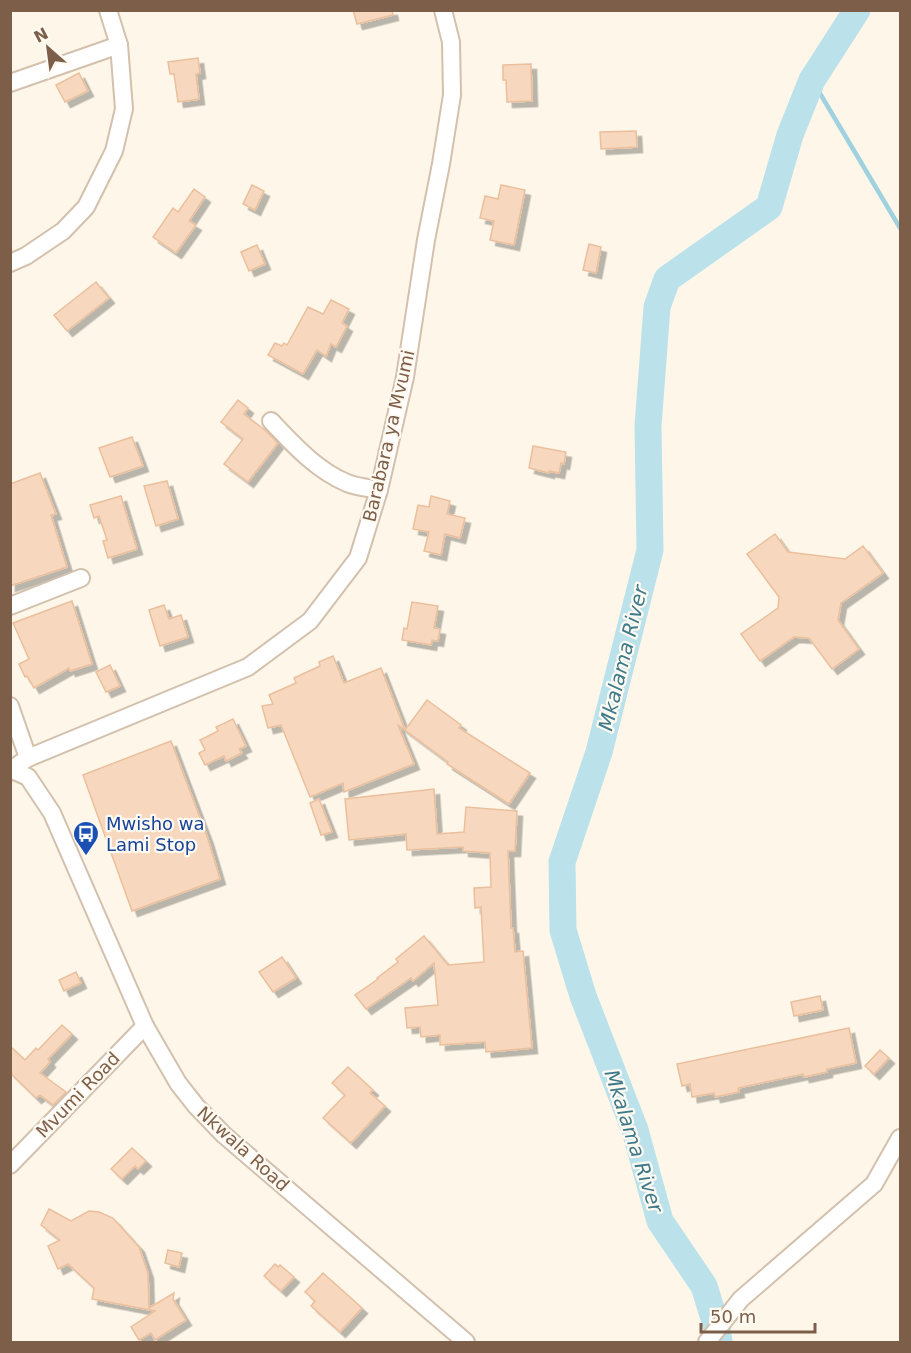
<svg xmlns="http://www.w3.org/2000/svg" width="911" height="1353" font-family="'DejaVu Sans',sans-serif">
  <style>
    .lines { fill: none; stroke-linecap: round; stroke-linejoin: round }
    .stream { stroke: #a0d1de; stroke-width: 4.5 }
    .river { stroke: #bbe1eb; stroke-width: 27 }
    .building { fill: #f7d8be; stroke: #ebbf9c; stroke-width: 1.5; filter: url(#shadow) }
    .minor-casing { stroke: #d3c0ad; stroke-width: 20 }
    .minor { stroke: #fff; stroke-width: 16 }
    .labels { text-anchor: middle; stroke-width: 4.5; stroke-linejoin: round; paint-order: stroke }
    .street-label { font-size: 18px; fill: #7d5e49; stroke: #fffaf1 }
    .transit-label { font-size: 18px; fill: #164399; stroke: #fffaf1; text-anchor: start }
    .water-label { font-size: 20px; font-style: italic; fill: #3d798b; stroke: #fffaf1 }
  </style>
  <defs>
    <filter id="shadow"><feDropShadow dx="5.5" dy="5.5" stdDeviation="0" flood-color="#0004"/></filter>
  </defs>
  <rect width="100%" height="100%" fill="#fef7e9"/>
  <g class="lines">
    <!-- stream -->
    <polyline class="stream" points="812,80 900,228"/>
    <!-- river -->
    <polyline class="river" points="719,1342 717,1328 704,1286 660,1221 635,1130 583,996 563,930 562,862 599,752 650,550 648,426 657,307 667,279 769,207 790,135 812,80 857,10"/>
  </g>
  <!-- building -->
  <g class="building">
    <polygon points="353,10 392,10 393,15 357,24"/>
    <polygon points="198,58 200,73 196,74 199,99 178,102 174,74 170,74 168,62"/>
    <polygon points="531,64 532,101 507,102 506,80 503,80 503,65"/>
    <polygon points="79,73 88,91 65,102 56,85"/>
    <polygon points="636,131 637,147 601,149 600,132"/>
    <polygon points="252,185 264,191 255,210 243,204"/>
    <polygon points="501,185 525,190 514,245 490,240 494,221 480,218 485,196 498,199"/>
    <polygon points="194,189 205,197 189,221 196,225 176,253 153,237 173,208 178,212"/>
    <polygon points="589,244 601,247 596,273 583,270"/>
    <polygon points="257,245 265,264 249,271 241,252"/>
    <polygon points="96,282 109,298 67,331 54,315"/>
    <polygon points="331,300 349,309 342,323 347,326 336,347 331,344 326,356 317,350 303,374 268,355 275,343 282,346 284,343 287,345 308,307 323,314"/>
    <polygon points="238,400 248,408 244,414 266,431 278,443 248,482 224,464 243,439 221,422"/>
    <polygon points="132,437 143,466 110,477 99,448"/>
    <polygon points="533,446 566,452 564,464 561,463 559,473 549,471 549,473 529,468"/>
    <polygon points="40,473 56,514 51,515 67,567 10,586 10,484"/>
    <polygon points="167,481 178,519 156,526 144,486"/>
    <polygon points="121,496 137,549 108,558 103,541 107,540 99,516 94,518 90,505"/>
    <polygon points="431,496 450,501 447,514 465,518 460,538 445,534 441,555 424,551 429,532 413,529 418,505 429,507"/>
    <polygon points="775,534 788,552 845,559 863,546 883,573 841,603 838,620 859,649 832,669 809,638 794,637 760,661 741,634 778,608 779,597 747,554"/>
    <polygon points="72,601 92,664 70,671 69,668 34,688 27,676 25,677 19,664 29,659 13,623"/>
    <polygon points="412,602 438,606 434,628 440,629 438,641 432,640 431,645 402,640 404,628 407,629"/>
    <polygon points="164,605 169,619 181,615 188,637 160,646 149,610"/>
    <polygon points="333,656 344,683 381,668 405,730 398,725 414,764 344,792 343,783 310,797 281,725 268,728 262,706 273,704 269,695 296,683 294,678 320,666 319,662"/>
    <polygon points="110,665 120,686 106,692 96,672"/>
    <polygon points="427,700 461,725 459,728 530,773 509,804 447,764 448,762 405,730"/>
    <polygon points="233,719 246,746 239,749 242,753 226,761 224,756 205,765 199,753 205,750 200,740 218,731 216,727"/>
    <polygon points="171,741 208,839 220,879 132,911 83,775"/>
    <polygon points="434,789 437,834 464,832 466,807 517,811 515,851 508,851 511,928 513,928 515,952 523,951 532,1048 486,1052 485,1042 440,1045 440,1035 421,1037 420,1027 407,1028 405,1008 438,1005 434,963 413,981 411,978 366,1009 355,995 378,979 377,978 398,962 396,959 424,936 448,965 484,962 481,907 475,908 474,888 491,887 490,853 463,851 463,847 407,850 406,834 349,840 345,799"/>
    <polygon points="319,799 332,832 321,835 310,803"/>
    <polygon points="282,957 296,978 273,992 259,972"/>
    <polygon points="76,972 81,983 64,991 59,980"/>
    <polygon points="820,996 823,1010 794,1016 791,1002"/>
    <polygon points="62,1025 72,1034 48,1059 50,1062 40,1073 66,1092 53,1105 40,1095 36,1098 10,1073 10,1046 25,1060 36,1048 38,1050"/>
    <polygon points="849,1028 856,1063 827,1069 827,1072 804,1077 803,1074 738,1088 739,1092 715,1097 714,1093 692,1097 690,1084 682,1086 677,1064"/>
    <polygon points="880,1050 889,1058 874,1074 865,1066"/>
    <polygon points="348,1067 373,1090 370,1093 385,1106 351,1143 323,1118 345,1095 332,1083"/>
    <polygon points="132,1148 146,1161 138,1169 135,1166 122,1179 111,1169"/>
    <polygon points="49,1209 71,1221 89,1211 99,1212 113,1218 139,1247 148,1273 149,1308 174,1293 173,1299 186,1320 155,1340 151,1333 139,1340 131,1327 155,1311 92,1299 94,1288 68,1264 58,1269 48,1246 60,1240 41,1225"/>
    <polygon points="168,1250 182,1253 179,1267 165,1263"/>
    <polygon points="275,1264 278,1267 280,1265 294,1277 281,1291 264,1276"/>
    <polygon points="323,1273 362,1308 340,1332 311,1306 315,1301 305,1292"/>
  </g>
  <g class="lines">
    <defs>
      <g id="minor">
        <polyline points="10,83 119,45"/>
        <polyline points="10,263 26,256 63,231 86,207 114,151 124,109 119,45 108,10"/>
        <path d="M271,421C293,444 316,470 347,483C357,487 369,488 379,490"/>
        <polyline points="10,606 81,578"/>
        <polyline points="10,706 28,758"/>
        <polyline points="10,769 28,777 52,813 145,1026 178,1083 196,1106 224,1135 466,1342"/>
        <polyline points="12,769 28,758 248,667 310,621 358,558 379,490 405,377 426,240 441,164 452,95 451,42 443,10"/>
        <polyline points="10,1165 145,1026"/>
        <polyline points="707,1342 741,1299 874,1184 900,1138"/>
      </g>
    </defs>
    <!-- minor casing -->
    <use href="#minor" class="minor-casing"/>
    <!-- minor -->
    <use href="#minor" class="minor"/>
  </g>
  <!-- icons -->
  <defs>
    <symbol id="bus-pin" viewBox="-11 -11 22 30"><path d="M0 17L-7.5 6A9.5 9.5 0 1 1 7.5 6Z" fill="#1a4fb4" stroke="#fffaf1"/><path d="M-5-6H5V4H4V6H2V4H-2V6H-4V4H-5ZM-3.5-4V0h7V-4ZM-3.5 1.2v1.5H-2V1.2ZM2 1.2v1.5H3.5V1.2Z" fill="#fff"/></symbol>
  </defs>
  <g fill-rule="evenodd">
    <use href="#bus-pin" x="71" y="819" width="30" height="40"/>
  </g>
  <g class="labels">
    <!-- street labels -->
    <g class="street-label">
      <text transform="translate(389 436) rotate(-77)" y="6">Barabara ya Mvumi</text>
      <text transform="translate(78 1095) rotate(-46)" y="6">Mvumi Road</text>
      <text transform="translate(243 1149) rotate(42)" y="6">Nkwala Road</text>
    </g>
    <!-- transit labels -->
    <g class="transit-label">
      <text x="106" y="830">Mwisho wa<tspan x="106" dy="21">Lami Stop</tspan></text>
    </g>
    <!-- water labels -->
    <g class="water-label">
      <text transform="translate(623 658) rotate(-76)" y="7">Mkalama River</text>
      <text transform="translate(634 1141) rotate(72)" y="7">Mkalama River</text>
    </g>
  </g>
  <!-- border -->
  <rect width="911" height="1353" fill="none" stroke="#7d5e49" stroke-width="24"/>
  <!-- north arrow -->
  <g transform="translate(48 48) rotate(332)" stroke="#fffaf1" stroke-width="4.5" paint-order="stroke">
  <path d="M0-4.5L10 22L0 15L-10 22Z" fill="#7d5e49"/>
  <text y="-9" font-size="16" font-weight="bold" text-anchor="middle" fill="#7d5e49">N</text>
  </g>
  <!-- scale -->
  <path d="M701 1323v9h114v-9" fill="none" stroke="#7d5e49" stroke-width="3"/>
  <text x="710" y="1323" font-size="18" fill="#7d5e49" stroke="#fffaf1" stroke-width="4.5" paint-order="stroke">50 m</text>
</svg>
